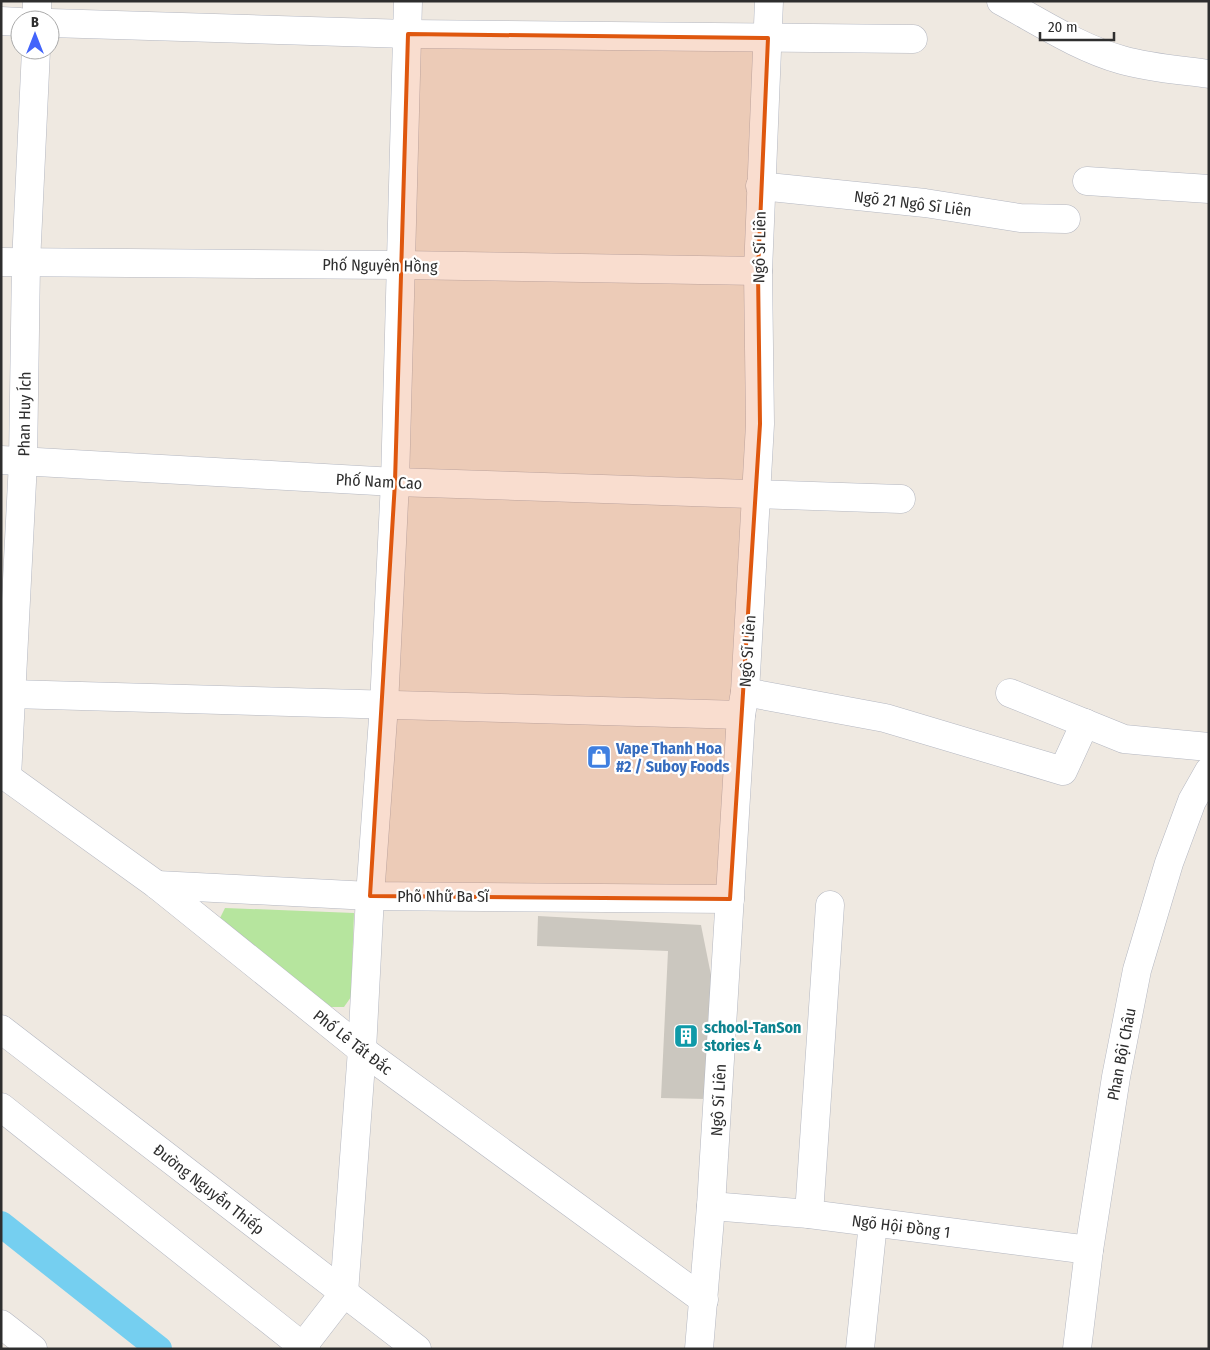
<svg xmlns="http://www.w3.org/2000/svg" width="1210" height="1350" font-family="'Fira Sans Condensed',sans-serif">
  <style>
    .green { fill: #b6e59e }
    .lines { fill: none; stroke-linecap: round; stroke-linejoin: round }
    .canal { stroke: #75cff0; stroke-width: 26 }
    .building { fill: #cbc7bf }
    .minor-casing { stroke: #b4b7c1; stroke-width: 29 }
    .minor { stroke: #fff; stroke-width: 28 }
    .marked { fill: #df570e; fill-opacity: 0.2; stroke: #df570e; stroke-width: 4; stroke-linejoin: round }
    .labels { text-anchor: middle; stroke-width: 4.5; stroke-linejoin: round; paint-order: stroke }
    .street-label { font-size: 16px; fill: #2e2e2e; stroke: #fff }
    .shop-label { font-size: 16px; font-weight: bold; fill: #366cbe; stroke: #fff; text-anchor: start }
    .culture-label { font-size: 16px; font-weight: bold; fill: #0d838f; stroke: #fff; text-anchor: start }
  </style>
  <rect width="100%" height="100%" fill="#efe9e1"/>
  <!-- green -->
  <polygon class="green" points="225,908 354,913 351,997 344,1007 330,1007 223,928 220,918"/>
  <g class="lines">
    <!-- canal -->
    <polyline class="canal" points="1,1224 159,1349"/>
  </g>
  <!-- building -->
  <polygon class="building" points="538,916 701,925 711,975 706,1099 661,1098 668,951 537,946"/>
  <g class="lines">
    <defs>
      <g id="minor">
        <polyline points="37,1 37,20"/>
        <path d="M1001,1C1040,22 1079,48 1122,60C1150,68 1180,70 1209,74"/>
        <polyline points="1,21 20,22"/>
        <polyline points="50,23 408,34 913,39"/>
        <polyline points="1087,181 1209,189"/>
        <polyline points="760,186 925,203 1020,218 1066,219"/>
        <polyline points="1,262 401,265 758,271"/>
        <polyline points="1,460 395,482 901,499"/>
        <polyline points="745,692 885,718 1063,771 1085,723"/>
        <polyline points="1010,693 1124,739 1209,747"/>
        <polyline points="11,694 741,715"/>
        <polyline points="7,777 157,885 362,1050 704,1300"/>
        <polyline points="7,777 23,462 26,263 36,50"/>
        <polyline points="157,885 370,896 730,899"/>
        <polyline points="1,1029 417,1349"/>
        <polyline points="1,1107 306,1349"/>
        <polyline points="711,1206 809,1214 1089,1250"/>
        <polyline points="809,1214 830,905"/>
        <polyline points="1,1324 33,1349"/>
        <polyline points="303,1346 344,1293 362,1050 370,896 384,705 395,482 408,1"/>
        <polyline points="699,1349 711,1206 741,715 745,692 760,424 758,271 769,1"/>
        <polyline points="860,1349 873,1223"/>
        <polyline points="1077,1349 1089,1250 1116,1077 1137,970 1169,863 1192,801 1209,771"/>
      </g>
    </defs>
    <!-- minor casing -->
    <use href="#minor" class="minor-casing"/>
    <!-- minor -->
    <use href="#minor" class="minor"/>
  </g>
  <!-- marked area -->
  <path class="marked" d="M408,34L768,38L758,271L760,424L730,899L370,896L395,482Z"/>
  <!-- icons -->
  <defs>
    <symbol id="shop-square" viewBox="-11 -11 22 22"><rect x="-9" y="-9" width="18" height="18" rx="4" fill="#3f7fe0" stroke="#fff"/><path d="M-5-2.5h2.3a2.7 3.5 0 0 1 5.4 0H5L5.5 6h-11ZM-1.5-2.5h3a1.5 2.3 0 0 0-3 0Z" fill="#fff"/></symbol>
    <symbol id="building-square" viewBox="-11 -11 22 22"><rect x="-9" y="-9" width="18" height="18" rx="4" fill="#0f9aa8" stroke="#fff"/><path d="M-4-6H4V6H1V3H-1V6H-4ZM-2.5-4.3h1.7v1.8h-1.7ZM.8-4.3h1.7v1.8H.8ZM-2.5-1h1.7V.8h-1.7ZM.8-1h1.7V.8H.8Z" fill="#fff"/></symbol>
  </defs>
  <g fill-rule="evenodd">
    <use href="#shop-square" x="585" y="743" width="28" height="28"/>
    <use href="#building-square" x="672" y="1022" width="28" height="28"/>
  </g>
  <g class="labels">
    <!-- street labels -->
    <g class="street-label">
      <text transform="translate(913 203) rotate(7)" y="6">Ngõ 21 Ngô Sĩ Liên</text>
      <text transform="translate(759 247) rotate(-89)" y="6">Ngô Sĩ Liên</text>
      <text transform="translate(380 265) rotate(1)" y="6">Phố Nguyên Hồng</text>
      <text transform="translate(24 414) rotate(-89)" y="6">Phan Huy Ích</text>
      <text transform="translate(379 481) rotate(3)" y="6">Phố Nam Cao</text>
      <text transform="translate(747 651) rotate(-86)" y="6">Ngô Sĩ Liên</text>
      <text x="443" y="902">Phõ Nhữ Ba Sĩ</text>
      <text transform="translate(353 1042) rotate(38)" y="6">Phố Lê Tất Đắc</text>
      <text transform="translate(1121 1054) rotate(-79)" y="6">Phan Bội Châu</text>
      <text transform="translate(718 1100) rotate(-87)" y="6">Ngô Sĩ Liên</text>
      <text transform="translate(209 1189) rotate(38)" y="6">Đường Nguyễn Thiếp</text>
      <text transform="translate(901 1226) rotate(7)" y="6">Ngõ Hội Đồng 1</text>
    </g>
    <!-- shop labels -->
    <g class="shop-label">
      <text x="616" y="754">Vape Thanh Hoa<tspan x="616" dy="18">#2 / Suboy Foods</tspan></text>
    </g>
    <!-- culture labels -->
    <g class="culture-label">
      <text x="704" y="1033">school-TanSon<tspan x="704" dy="18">stories 4</tspan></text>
    </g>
  </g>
  <!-- border -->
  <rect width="1210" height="1350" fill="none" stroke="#2e2e2e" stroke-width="5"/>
  <!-- north arrow -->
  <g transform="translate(35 35)"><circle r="24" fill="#ffffff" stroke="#ababab"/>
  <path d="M0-4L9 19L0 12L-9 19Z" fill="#4264fb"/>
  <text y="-8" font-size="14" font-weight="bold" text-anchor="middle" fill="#2e2e2e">B</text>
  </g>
  <!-- scale -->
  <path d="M1040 32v8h74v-8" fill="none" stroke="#2e2e2e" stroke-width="2.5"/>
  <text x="1048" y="32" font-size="15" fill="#2e2e2e" stroke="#ffffff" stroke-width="4" paint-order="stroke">20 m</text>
</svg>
